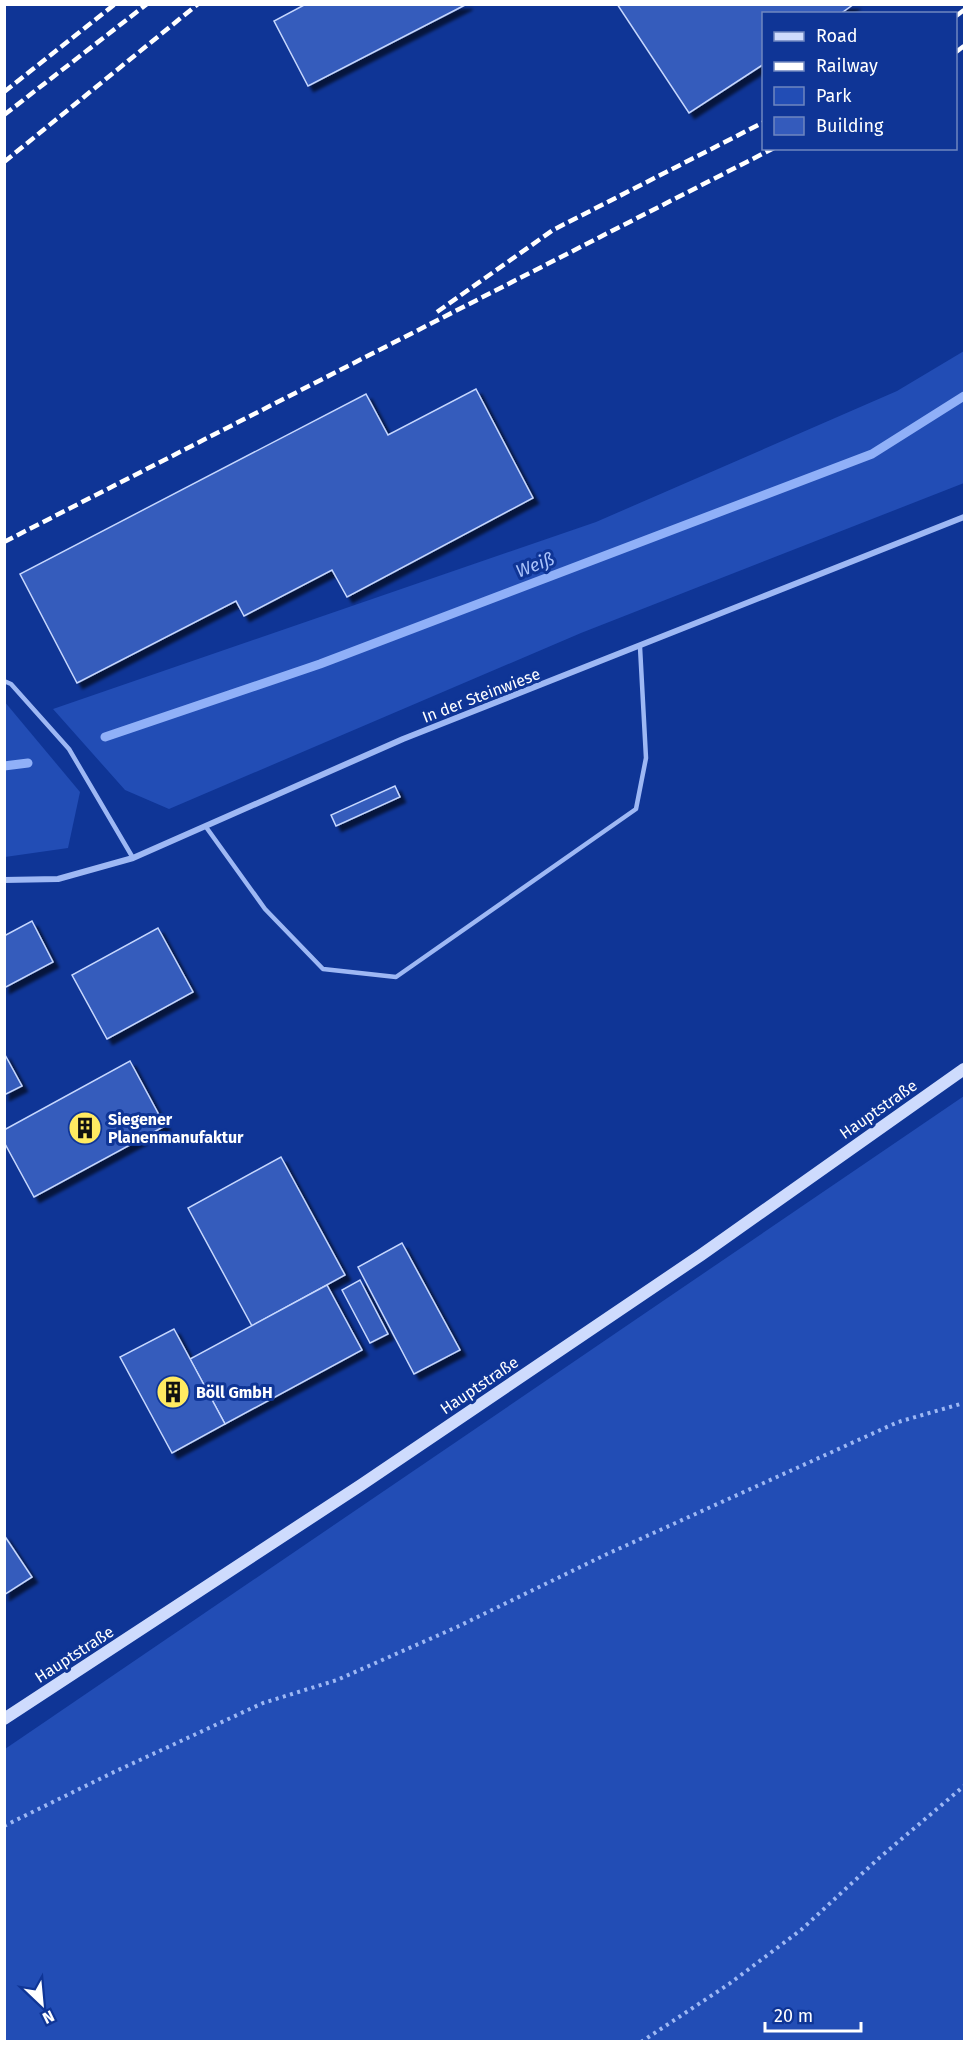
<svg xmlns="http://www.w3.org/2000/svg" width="969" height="2046" font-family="'Fira Sans',sans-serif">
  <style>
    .green { fill: #224db5 }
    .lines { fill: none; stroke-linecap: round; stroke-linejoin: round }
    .stream { stroke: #90b0f8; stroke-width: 9 }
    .building { fill: #345bbc; stroke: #c6d7fe; stroke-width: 1.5; filter: url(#shadow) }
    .path { stroke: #9eb8f4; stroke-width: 4; stroke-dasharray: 3 4.5; stroke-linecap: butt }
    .service { stroke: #9eb8f4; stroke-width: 4.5 }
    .minor { stroke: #9eb8f4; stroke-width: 6 }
    .secondary { stroke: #cedbfd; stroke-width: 12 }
    .rail { stroke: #fff; stroke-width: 4.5; stroke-dasharray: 10 4.5; stroke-linecap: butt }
    .labels { text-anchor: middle; stroke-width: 6; stroke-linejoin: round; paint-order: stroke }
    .street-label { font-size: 16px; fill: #fff; stroke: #0f3596 }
    .poi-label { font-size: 16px; font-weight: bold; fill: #fff; stroke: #0f3596; text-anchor: start }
    .water-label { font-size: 18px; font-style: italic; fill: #aac3fb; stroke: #0f3596 }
  </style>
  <defs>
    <filter id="shadow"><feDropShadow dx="5.5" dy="5.5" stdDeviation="1.5" flood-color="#0009"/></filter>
  </defs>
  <rect width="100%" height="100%" fill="#0f3596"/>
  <!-- green -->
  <g class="green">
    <polygon points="964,351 964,483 581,633 169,809 125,790 53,709 596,522 897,391"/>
    <polygon points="4,701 80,792 68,848 5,857"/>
    <polygon points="964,1096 964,2041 5,2041 5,1749"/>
  </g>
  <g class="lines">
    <!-- stream -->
    <g class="stream">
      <polyline points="105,737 320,664 872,454 964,396"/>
      <polyline points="4,766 28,763"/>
    </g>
  </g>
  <!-- building -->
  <g class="building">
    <polygon points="306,4 467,4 308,86 274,21"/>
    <polygon points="617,4 854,4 840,14 764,14 764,64 689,113"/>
    <polygon points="476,389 533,498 347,597 332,570 244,616 236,601 77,683 20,574 366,394 388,435"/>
    <polygon points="395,786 400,797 336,826 331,815"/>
    <polygon points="32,921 53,962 4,988 4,936"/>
    <polygon points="158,928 193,992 107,1039 72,975"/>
    <polygon points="4,1053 22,1086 4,1095"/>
    <polygon points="130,1061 165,1126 34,1197 4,1142 4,1130"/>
    <polygon points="281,1157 345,1275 252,1326 188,1208"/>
    <polygon points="402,1243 460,1350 414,1374 358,1267"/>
    <polygon points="360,1280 388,1334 370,1343 342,1290"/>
    <polygon points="327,1285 362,1350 225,1424 190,1359"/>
    <polygon points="174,1329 225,1424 172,1453 120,1357"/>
    <polygon points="4,1535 32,1577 4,1595"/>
  </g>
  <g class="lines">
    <!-- path -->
    <g class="path">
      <polyline points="4,1826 114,1772 263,1703 337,1680 457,1627 605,1555 898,1422 964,1403"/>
      <polyline points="641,2042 729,1984 801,1930 878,1859 964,1786"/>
    </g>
    <!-- service -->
    <g class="service">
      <polyline points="4,681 11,684 69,749 133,858"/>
      <polyline points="206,827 265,909 323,969 396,977 636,809 646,758 640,647"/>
    </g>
    <!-- minor -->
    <polyline class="minor" points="4,880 58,879 133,858 403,739 964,517"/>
    <!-- secondary -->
    <polyline class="secondary" points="4,1719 361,1485 701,1255 964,1069"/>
    <!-- rail -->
    <g class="rail">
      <polyline points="956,16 964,10"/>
      <polyline points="956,52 964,46"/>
      <polyline points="4,92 115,4"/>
      <polyline points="4,115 147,4"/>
      <polyline points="4,162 198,4"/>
      <polyline points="437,312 553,230 764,122"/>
      <polyline points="4,542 774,148"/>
    </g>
  </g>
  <!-- icons -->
  <defs>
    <symbol id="building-disc" viewBox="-11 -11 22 22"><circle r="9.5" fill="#ffea61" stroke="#0f3596"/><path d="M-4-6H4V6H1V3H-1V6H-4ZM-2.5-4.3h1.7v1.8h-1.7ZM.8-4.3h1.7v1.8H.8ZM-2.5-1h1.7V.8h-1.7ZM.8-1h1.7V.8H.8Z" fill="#111"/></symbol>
  </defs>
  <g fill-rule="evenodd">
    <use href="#building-disc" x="66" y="1109" width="38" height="38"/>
    <use href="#building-disc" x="154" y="1373" width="38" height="38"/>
  </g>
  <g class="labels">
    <!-- street labels -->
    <g class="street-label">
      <text transform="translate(481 695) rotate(-21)" y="6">In der Steinwiese</text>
      <text transform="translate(878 1109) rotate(-35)" y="6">Hauptstraße</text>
      <text transform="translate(479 1385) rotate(-34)" y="6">Hauptstraße</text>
      <text transform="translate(74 1654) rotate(-33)" y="6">Hauptstraße</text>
    </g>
    <!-- poi labels -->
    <g class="poi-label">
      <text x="108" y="1125">Siegener<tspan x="108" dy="18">Planenmanufaktur</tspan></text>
      <text x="196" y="1398">Böll GmbH</text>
    </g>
    <!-- water labels -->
    <g class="water-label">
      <text transform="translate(535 565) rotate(-21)" y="6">Weiß</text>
    </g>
  </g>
  <!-- border -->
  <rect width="969" height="2046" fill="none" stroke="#ffffff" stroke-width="12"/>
  <!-- legend -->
  <rect x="762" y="12" width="195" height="138" fill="#0f3596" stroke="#6f86c0" stroke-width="1.5"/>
  <rect x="774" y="32" width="30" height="9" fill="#cedbfd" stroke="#6f86c0" stroke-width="1.5"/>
  <text x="816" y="42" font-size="18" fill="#ffffff">Road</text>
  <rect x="774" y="62" width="30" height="9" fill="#ffffff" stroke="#6f86c0" stroke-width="1.5"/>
  <text x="816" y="72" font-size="18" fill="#ffffff">Railway</text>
  <rect x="774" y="87" width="30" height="18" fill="#224db5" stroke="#6f86c0" stroke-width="1.5"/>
  <text x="816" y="102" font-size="18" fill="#ffffff">Park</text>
  <rect x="774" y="117" width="30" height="18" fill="#345bbc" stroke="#6f86c0" stroke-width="1.5"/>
  <text x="816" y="132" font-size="18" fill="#ffffff">Building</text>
  <!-- north arrow -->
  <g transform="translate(42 2004) rotate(154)" stroke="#0f3596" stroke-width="4.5" paint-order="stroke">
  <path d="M0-4.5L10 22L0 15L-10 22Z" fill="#ffffff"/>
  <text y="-9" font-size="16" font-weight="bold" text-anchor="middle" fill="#ffffff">N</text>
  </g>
  <!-- scale -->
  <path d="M765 2022v9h96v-9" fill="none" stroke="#ffffff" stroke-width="3"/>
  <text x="774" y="2022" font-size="18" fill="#ffffff" stroke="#0f3596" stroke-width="4.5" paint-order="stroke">20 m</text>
</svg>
